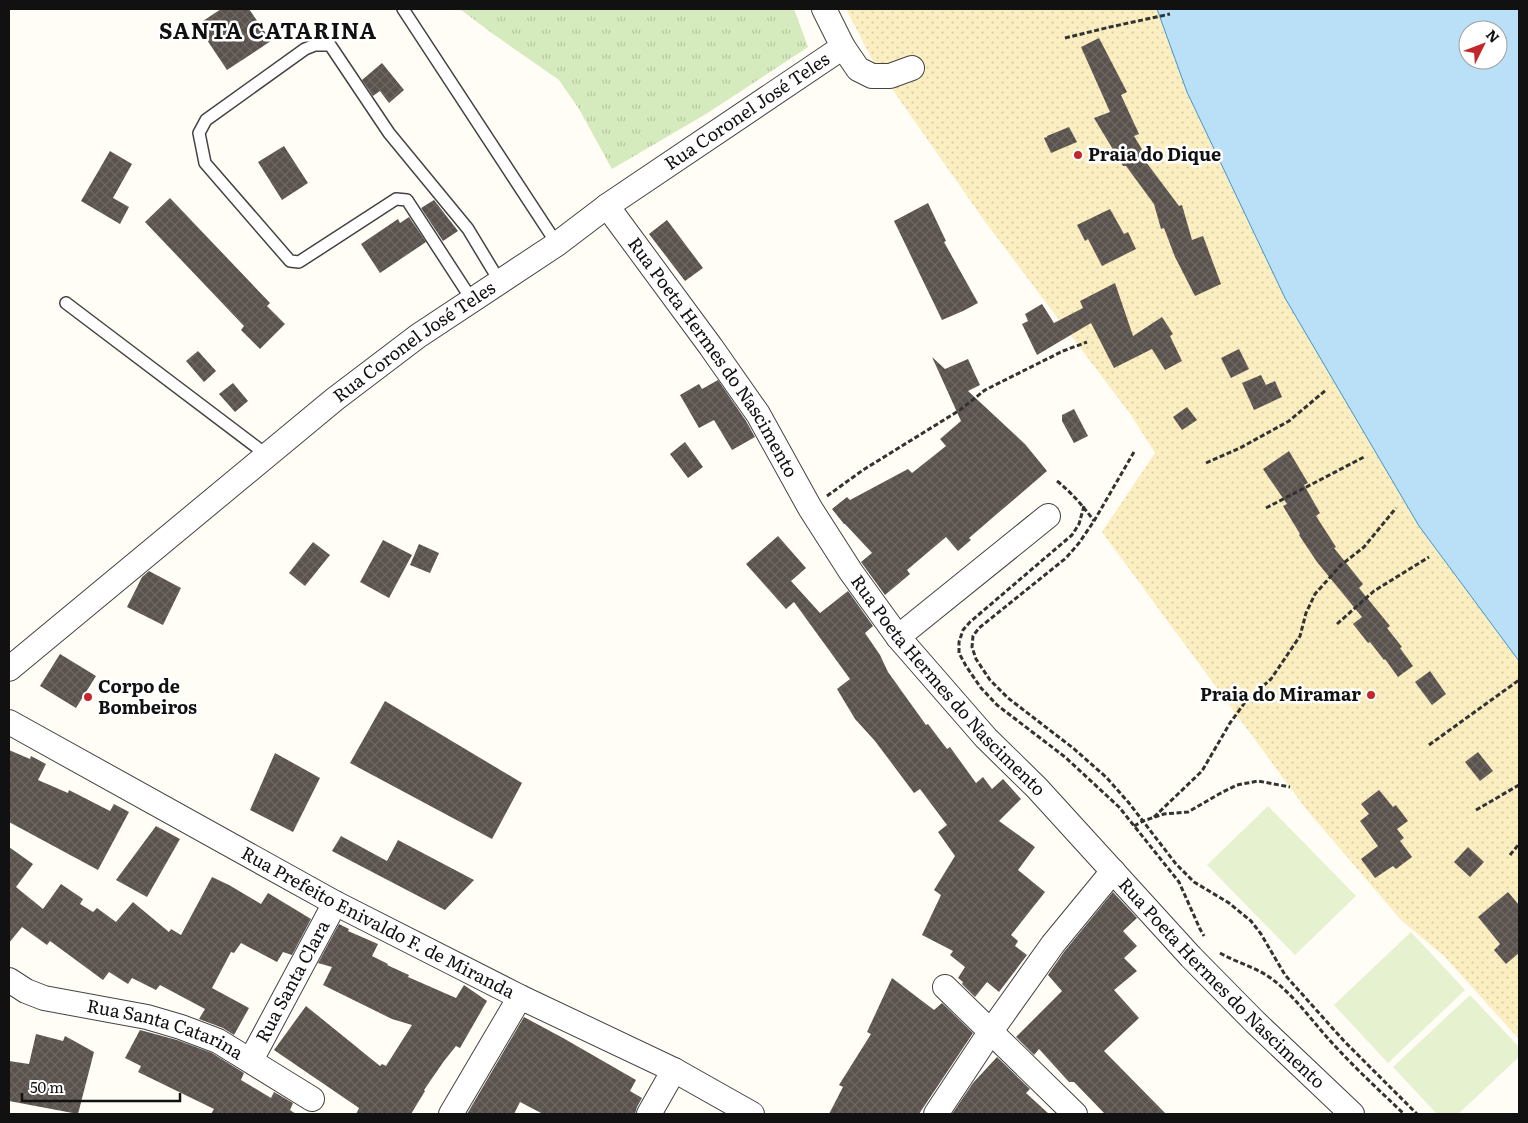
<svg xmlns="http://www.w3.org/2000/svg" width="1528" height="1123" font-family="Literata,serif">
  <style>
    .grass { fill: url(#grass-tufts) }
    .sand { fill: url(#sand-dots) }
    .pitch { fill: #e6f2cf }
    .water { fill: #b9e0f7; stroke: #3f96cf; fill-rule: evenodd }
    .building { fill: url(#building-cross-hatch) }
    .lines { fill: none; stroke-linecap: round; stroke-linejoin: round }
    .service-casing { stroke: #444; stroke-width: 14 }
    .minor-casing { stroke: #444; stroke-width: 26 }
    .path { stroke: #333; stroke-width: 3; stroke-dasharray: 5 2.5; stroke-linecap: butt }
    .service { stroke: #fff; stroke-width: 11 }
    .minor { stroke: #fff; stroke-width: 24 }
    .poi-dot { fill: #c4262e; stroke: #fff; stroke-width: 2 }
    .labels { text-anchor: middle; stroke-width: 5; stroke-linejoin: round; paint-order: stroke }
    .street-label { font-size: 18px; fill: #111; stroke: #fff }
    .poi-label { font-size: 18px; font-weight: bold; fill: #111; stroke: #fff; text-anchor: start }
    .district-label { font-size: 22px; font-weight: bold; letter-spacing: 1px; fill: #111; stroke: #fff }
  </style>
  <defs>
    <pattern id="grass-tufts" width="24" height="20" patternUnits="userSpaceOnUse" patternTransform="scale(1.25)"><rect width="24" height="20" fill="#d5ebbd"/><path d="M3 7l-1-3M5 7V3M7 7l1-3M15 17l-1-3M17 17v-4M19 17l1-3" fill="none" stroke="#b6c8a1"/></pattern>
    <pattern id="sand-dots" width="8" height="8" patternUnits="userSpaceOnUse" patternTransform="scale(1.25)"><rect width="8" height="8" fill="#fbeec1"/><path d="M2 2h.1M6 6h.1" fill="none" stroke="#d6cba5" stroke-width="1.8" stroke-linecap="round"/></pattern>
    <pattern id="building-cross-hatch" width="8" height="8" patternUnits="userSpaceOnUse" patternTransform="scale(1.25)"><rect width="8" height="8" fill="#5a524d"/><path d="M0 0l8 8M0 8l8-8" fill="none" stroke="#6d6662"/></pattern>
  </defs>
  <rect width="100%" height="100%" fill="#fffdf5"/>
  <!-- grass -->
  <polygon class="grass" points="460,9 794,9 808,47 706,114 612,169 579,109 559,80 493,34"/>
  <!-- sand -->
  <polygon class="sand" points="846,9 1157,9 1187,92 1419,526 1519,661 1519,1039 1444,956 1401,920 1306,809 1102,532 1155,453 1131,415 983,219 874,63"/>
  <!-- pitch -->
  <g class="pitch">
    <polygon points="1268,806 1356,896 1295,955 1207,865"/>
    <polygon points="1411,932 1465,990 1388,1063 1334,1005"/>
    <polygon points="1470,995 1519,1047 1519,1057 1458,1114 1437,1114 1393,1067"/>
  </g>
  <!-- water -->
  <path class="water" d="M1157,9H1519V661L1419,526L1285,298L1187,92ZM1468,30H1498V60H1468Z"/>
  <!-- building -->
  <g class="building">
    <polygon points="221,9 249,9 271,41 227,70 197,25"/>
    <polygon points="1099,38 1127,92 1121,95 1139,134 1134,136 1146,156 1143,158 1179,206 1182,205 1192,240 1203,236 1221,284 1195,296 1175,257 1164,228 1161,229 1154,204 1126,166 1123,166 1094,118 1110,112 1081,47"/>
    <polygon points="382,63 404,90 389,103 380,91 373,96 362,80"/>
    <polygon points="1069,127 1077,142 1051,153 1044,138 1047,137 1047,136"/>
    <polygon points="284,146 308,183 282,200 258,162"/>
    <polygon points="110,151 132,164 113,198 129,207 120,224 81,201"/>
    <polygon points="170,198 270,303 267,306 285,324 260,349 241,330 244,326 145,222"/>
    <polygon points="434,200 458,231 443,241 421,208"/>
    <polygon points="928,203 946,241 944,242 978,303 963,311 942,320 894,221"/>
    <polygon points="1110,209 1124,234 1128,232 1136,249 1102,266 1088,239 1085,241 1077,225"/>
    <polygon points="409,217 426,242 380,273 361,244 398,219 400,223"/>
    <polygon points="667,220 703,268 685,281 649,234"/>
    <polygon points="1115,283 1133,336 1162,317 1173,334 1170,336 1182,361 1165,370 1152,349 1114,368 1091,323 1037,355 1022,324 1028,321 1025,314 1042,304 1054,323 1083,308 1080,301"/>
    <polygon points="1239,349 1249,369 1231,378 1221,358"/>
    <polygon points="198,351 216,371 204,382 186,361"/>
    <polygon points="932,357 945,369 968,359 980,385 968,391 1025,444 1047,471 969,538 971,540 958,551 946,537 907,570 910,574 885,595 861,562 872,553 845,524 844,524 832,509 847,497 850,500 908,469 912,473 946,446 940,439 961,421"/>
    <polygon points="1261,375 1266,385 1275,381 1282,397 1254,410 1242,383"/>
    <polygon points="718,380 746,421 755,437 732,450 714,420 699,428 680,395 699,384 702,389"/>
    <polygon points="233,383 248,401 235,412 219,394"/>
    <polygon points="1187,407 1197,420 1182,430 1173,417"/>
    <polygon points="1074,409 1088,436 1074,443 1062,421 1062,415"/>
    <polygon points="685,442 703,467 688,478 670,454"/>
    <polygon points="1289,451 1308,483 1304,485 1320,513 1316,516 1336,547 1334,548 1363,584 1359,588 1390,626 1387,628 1402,647 1400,648 1413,666 1398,677 1385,659 1384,660 1370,642 1368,643 1353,624 1362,617 1317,562 1299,535 1300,534 1283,506 1287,504 1263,469"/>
    <polygon points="778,536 806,568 791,581 820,613 848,591 873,626 865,633 880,655 888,672 926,725 928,724 947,749 950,747 976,783 983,777 992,789 1003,779 1021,799 999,821 1035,847 1018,870 1045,892 1011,935 1018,941 1015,946 1027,955 999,992 987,982 975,997 962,984 963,982 958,978 965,967 950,955 953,951 922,935 941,895 934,890 955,856 938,832 947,825 920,789 914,793 875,741 855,719 837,689 850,679 794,602 786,609 746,564"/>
    <polygon points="383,540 412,555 389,598 360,582"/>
    <polygon points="313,542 330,555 305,586 289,573"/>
    <polygon points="419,544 439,553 430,573 410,565"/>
    <polygon points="149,571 181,588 163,625 127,607 142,577"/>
    <polygon points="60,654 96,676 76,708 40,686"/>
    <polygon points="1430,671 1446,694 1432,705 1415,682"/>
    <polygon points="385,701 522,783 492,839 350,763"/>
    <polygon points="9,750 30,759 31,756 46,764 38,780 68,793 69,790 110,811 114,804 129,812 98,870 9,822"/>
    <polygon points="1478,752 1493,771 1480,781 1465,762"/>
    <polygon points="275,753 320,778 293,832 250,810"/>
    <polygon points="1379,790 1393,807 1396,805 1408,821 1397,829 1404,838 1400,841 1412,857 1396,869 1393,866 1375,878 1361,859 1378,846 1360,821 1369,814 1361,804"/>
    <polygon points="156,826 180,839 147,897 116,880"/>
    <polygon points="341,836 387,861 398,840 474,880 445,910 332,851"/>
    <polygon points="9,847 33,864 16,887 43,909 61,884 83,899 80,904 93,912 97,908 116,922 133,902 169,932 171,929 181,935 212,877 229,885 261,904 268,893 311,919 292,955 283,952 277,962 241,943 234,953 231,952 212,988 249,1008 234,1035 223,1028 199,1019 205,1009 160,985 156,990 132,978 128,984 109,972 103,980 50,941 47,945 22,927 9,943"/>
    <polygon points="1468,847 1484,862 1470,877 1454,862"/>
    <polygon points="1113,892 1137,918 1123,931 1137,946 1124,958 1137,971 1114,990 1139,1018 1104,1051 1166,1114 1105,1114 1074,1082 1069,1082 1039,1049 1034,1055 1016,1037 1062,991 1048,975 1064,952"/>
    <polygon points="1508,892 1519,905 1519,953 1506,964 1494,950 1500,944 1478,917"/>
    <polygon points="339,924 349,929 348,931 378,944 372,956 388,964 387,965 409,975 408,977 456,998 464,985 487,1001 460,1048 456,1046 444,1061 424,1090 425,1091 411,1114 356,1114 359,1108 274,1050 306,1006 380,1066 382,1064 386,1066 412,1025 392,1019 323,985 332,967 318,963"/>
    <polygon points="892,978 934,1010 942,1003 973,1033 919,1114 829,1114 843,1087 839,1085 871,1034 867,1032"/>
    <polygon points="524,1017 563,1038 636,1080 630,1091 642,1098 637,1107 635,1114 543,1114 520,1102 514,1114 467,1114"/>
    <polygon points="140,1030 177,1040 212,1053 244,1073 241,1080 271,1098 274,1092 293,1103 290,1110 296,1114 211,1114 214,1109 138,1072 141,1066 125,1058"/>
    <polygon points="36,1034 63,1041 65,1036 94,1052 78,1114 9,1101 9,1061 29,1064"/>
    <polygon points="997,1057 1030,1089 1026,1093 1049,1114 952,1114 973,1083"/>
  </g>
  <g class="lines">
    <defs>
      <g id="service">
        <polyline points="403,9 557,244"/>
        <polyline points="472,300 407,200 396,199 299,262 290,261 205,163 199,133 206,120 305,49 315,45 330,45 389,133 468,229 500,282"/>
        <polyline points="66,303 267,455"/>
      </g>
      <g id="minor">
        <polyline points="824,9 843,47 858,69 872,76 890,76 912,68"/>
        <path id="s1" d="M607,206L711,347L758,414L810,508L851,572L898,637L986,738L1037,788L1191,957L1255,1022L1352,1114"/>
        <polyline points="898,637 1048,516"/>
        <path id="s2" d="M9,669L335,399L418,336L557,244L607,206L843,47"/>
        <path id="s3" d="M9,722L335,903L520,997L674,1070L752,1114"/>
        <path id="s4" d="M9,980L26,991L44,998L147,1017L181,1027L218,1041L312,1099"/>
        <polyline points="945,987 1075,1114"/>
        <path id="s5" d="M251,1060L335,903"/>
        <polyline points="451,1114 520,997"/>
        <polyline points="649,1114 674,1070"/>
        <polyline points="936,1114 991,1031 1053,944 1113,871"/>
      </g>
    </defs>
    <!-- service casing -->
    <use href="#service" class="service-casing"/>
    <!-- minor casing -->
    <use href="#minor" class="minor-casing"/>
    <!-- path -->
    <g class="path">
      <polyline points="1065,38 1110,27 1170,14"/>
      <polyline points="1134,452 1094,521 1079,543 1066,558 979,628 973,636 972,647 976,659 990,680 1008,698 1073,748 1106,777 1129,803 1176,864 1194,882 1229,903 1251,921 1261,934 1285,975 1344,1041 1417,1114"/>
      <polyline points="1206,463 1240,448 1289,421 1326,390"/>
      <path d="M1057,481C1072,493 1083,506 1094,521"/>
      <polyline points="827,496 863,470 960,410 985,390 1063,351 1087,342"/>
      <polyline points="1084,506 1079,524 1072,535 970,622 963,630 959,642 959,653 966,666 981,688 997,705 1065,757 1119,807 1179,882 1200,929 1204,936"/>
      <polyline points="1266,508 1364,457"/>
      <polyline points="1337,624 1374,591 1429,557"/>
      <polyline points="1429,745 1519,680"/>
      <polyline points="1476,810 1519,785"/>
      <polyline points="1154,817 1202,771 1230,723 1246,701 1271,679 1300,636 1306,613 1315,594 1341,565 1364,547 1396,508"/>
      <polyline points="1134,826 1143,821 1164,814 1188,812 1219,794 1237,785 1258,781 1290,787"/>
      <polyline points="1510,855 1519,844"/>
      <path d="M1220,953C1237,963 1256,967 1272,979C1296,997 1314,1024 1335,1046C1357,1070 1381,1092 1404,1114"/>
    </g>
    <!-- service -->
    <use href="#service" class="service"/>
    <!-- minor -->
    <use href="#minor" class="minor"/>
  </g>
  <!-- markers -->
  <g class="poi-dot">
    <circle cx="1078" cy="155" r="5"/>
    <circle cx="1371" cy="695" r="5"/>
    <circle cx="88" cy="697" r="5"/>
  </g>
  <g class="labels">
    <!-- street labels -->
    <g class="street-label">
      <text dy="6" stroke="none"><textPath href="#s2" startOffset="926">Rua Coronel José Teles</textPath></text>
      <text dy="6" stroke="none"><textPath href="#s2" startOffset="521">Rua Coronel José Teles</textPath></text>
      <text dy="6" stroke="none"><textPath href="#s1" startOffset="185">Rua Poeta Hermes do Nascimento</textPath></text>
      <text dy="6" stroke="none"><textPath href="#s1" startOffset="590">Rua Poeta Hermes do Nascimento</textPath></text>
      <text dy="6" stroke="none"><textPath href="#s3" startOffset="420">Rua Prefeito Enivaldo F. de Miranda</textPath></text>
      <text dy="6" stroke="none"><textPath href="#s5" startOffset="89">Rua Santa Clara</textPath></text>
      <text dy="6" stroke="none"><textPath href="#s1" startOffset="995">Rua Poeta Hermes do Nascimento</textPath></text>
      <text dy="6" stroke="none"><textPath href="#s4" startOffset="165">Rua Santa Catarina</textPath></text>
    </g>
    <!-- poi labels -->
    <g class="poi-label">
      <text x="1088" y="161">Praia do Dique</text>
      <text x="98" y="693">Corpo de<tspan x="98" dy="21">Bombeiros</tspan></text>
      <text x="1361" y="701" text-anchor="end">Praia do Miramar</text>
    </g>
    <!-- district labels -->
    <g class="district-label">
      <text x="268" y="39">SANTA CATARINA</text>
    </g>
  </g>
  <!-- border -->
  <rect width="1528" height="1123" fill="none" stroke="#111111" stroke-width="20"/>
  <!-- north arrow -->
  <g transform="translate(1483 45) rotate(48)"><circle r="24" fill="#ffffff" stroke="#a0a0a0"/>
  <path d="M0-4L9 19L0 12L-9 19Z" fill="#c4262e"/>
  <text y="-8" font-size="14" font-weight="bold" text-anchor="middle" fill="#111111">N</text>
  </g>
  <!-- scale -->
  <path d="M22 1093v8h158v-8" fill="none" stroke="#111111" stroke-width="2.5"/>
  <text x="30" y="1093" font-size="15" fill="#111111" stroke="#ffffff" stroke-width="4" paint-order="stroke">50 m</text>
</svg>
